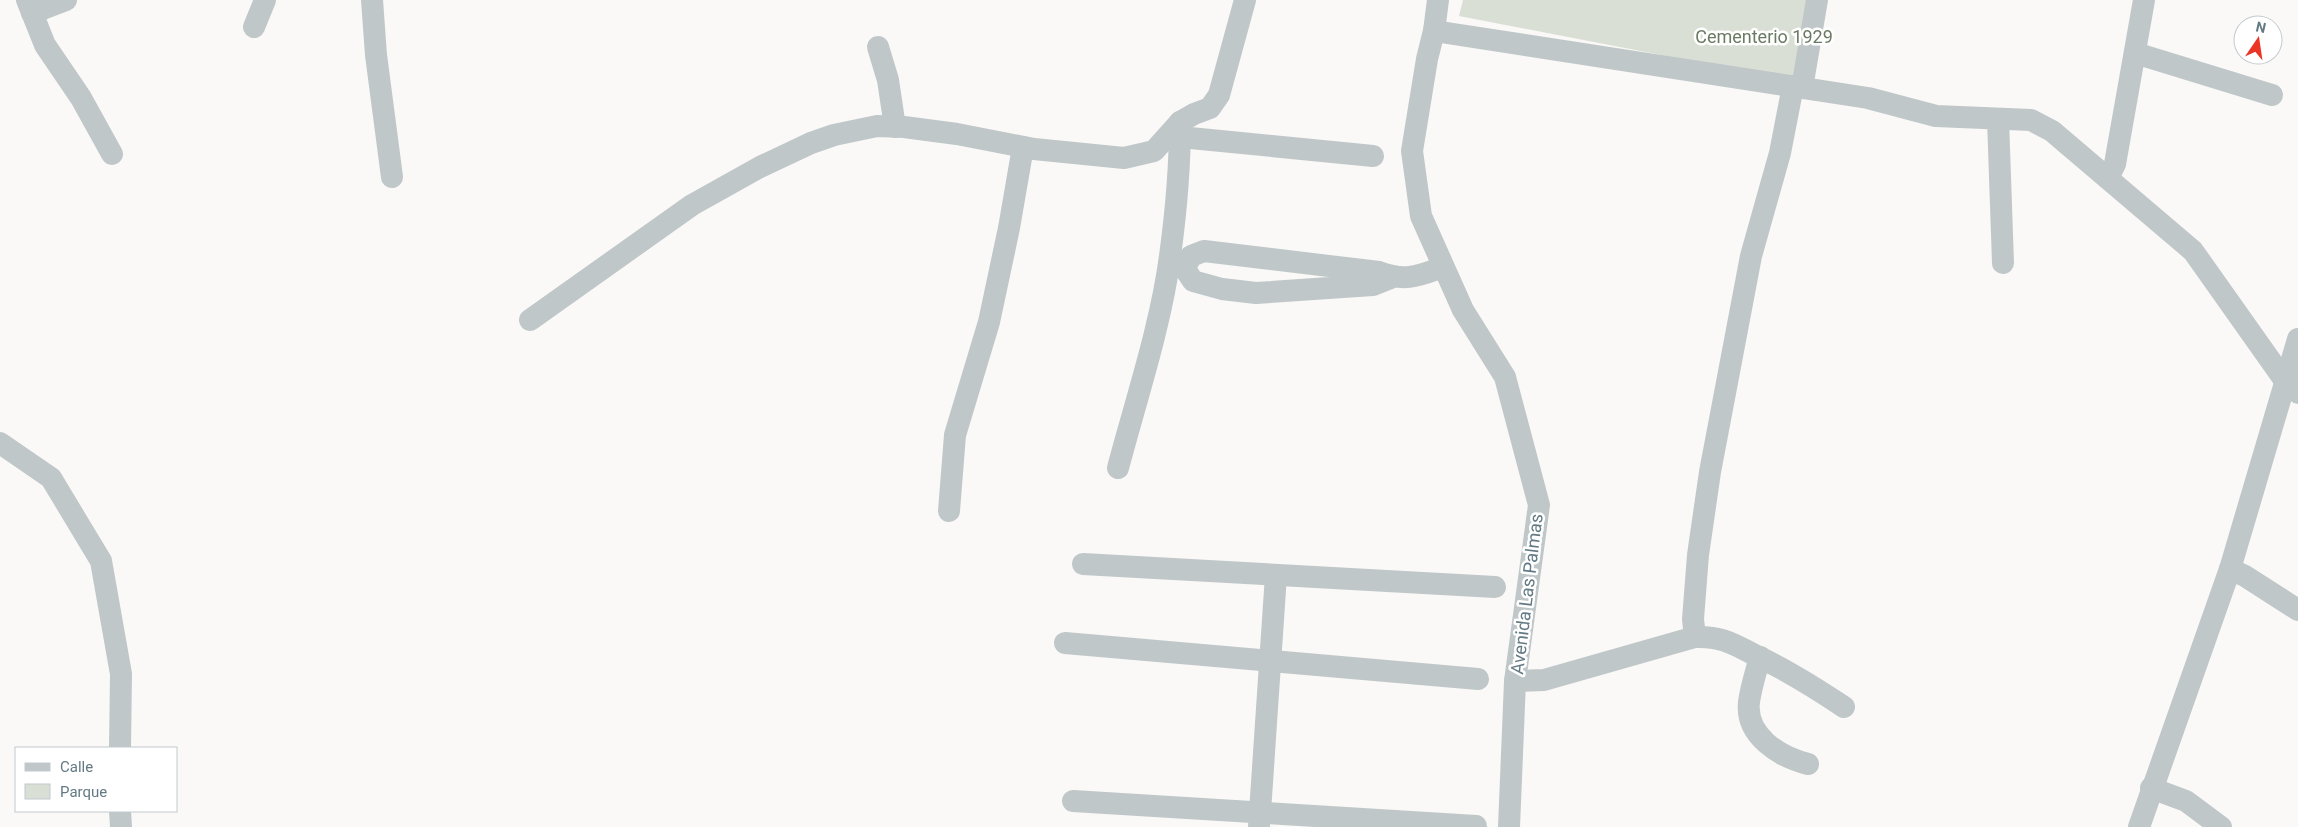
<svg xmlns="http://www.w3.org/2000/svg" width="2298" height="827" font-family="Roboto,sans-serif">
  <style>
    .green { fill: #dadfd6 }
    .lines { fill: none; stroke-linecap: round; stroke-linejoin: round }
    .minor { stroke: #c0c7c9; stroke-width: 22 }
    .labels { text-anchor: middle; stroke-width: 5; stroke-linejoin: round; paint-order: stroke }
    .park-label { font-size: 18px; fill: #6b7a62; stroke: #fff }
    .street-label { font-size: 18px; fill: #637a84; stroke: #fff }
  </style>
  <rect width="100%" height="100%" fill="#faf9f7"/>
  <!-- green -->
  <polygon class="green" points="1463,0 1810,0 1795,81 1459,16"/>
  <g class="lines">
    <!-- minor -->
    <g class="minor">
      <polyline points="27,0 45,45 81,98 112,154"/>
      <polyline points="372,0 376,55 392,177"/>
      <polyline points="1438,0 1434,31 1427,59 1412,151 1421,216 1463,310 1505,377 1539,505 1515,681 1509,827"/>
      <polyline points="32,13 66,0"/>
      <polyline points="254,27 265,0"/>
      <polyline points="1434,31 1868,98 1936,116 2031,120 2052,131 2193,251 2285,381 2298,393"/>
      <polyline points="878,47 888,80 895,127"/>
      <polyline points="2135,53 2272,95"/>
      <polyline points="1802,88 1817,0"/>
      <polyline points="1998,119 2003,263"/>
      <polyline points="1180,137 1373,156"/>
      <polyline points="2108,178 2115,164 2144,0"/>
      <path d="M1393,277L1373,285L1256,293L1222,289L1193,281L1187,272L1186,266L1191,256L1204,251L1379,272C1406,282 1418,276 1443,267"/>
      <polyline points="530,320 692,205 760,167 811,143 834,135 877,126 904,127 957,134 1034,149 1124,158 1154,151 1180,122 1194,114 1210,108 1219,95 1245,0"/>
      <polyline points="0,443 51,478 101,561 121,674 120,748"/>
      <path d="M1118,468C1136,400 1161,325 1170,256C1176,212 1180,167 1180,122"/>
      <polyline points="949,511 955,435 989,322 1009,228 1023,147"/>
      <polyline points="1083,564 1495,587"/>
      <polyline points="2230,569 2245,576 2298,610"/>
      <polyline points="1695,637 1693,619 1698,555 1710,472 1751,256 1780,153 1793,86"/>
      <polyline points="1065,643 1478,679"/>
      <path d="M1760,657C1756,672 1751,687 1749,702C1745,736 1780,757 1808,764"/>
      <path d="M1515,681L1544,680L1695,637C1725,636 1736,646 1761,658C1790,672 1817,689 1844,707"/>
      <polyline points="2151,788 2186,801 2221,827"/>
      <polyline points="1073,801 1476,826"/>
      <polyline points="120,811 121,827"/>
      <polyline points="1259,827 1276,575"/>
      <polyline points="2139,827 2230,569 2298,339"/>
    </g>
  </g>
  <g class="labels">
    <!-- park labels -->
    <g class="park-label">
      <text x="1764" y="43">Cementerio 1929</text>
    </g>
    <!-- street labels -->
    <g class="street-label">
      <text transform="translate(1527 594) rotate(-83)" y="6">Avenida Las Palmas</text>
    </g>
  </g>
  <!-- legend -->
  <rect x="15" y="747" width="162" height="65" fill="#ffffff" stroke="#c1cace"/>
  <rect x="25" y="763" width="25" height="8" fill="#c0c7c9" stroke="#c1cace"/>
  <text x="60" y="772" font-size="15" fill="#637a84">Calle</text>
  <rect x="25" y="784" width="25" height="15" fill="#dadfd6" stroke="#c1cace"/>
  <text x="60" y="797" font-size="15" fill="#637a84">Parque</text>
  <!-- north arrow -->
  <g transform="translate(2258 40) rotate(13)"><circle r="24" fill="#ffffff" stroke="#c1cace"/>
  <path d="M0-4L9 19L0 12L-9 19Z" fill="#ec3425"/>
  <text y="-8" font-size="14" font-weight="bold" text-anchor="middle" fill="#637a84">N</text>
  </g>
</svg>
